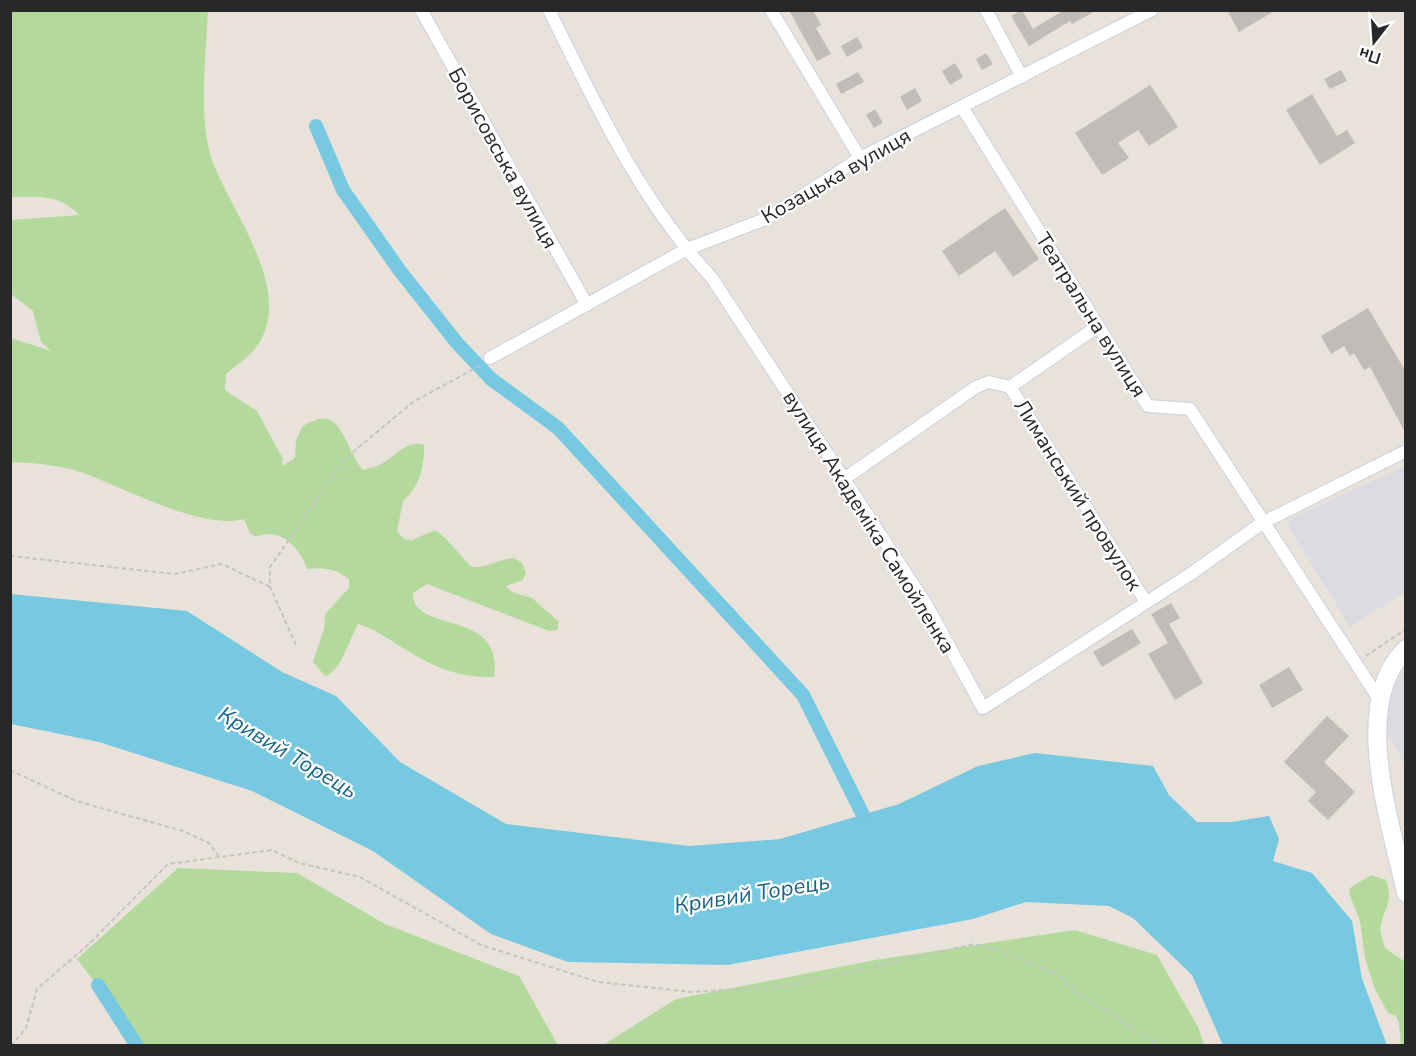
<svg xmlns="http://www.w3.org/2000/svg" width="1416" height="1056" font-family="'Nunito Sans',sans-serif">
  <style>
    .industrial { fill: #dddbe2 }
    .green { fill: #b3da9c }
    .water { fill: #77c8e1 }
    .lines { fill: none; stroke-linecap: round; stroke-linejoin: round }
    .canal { stroke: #77c8e1; stroke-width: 14 }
    .building { fill: #c1bcb7 }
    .street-casing { stroke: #cdd0db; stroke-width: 14 }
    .secondary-casing { stroke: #cdd0db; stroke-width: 20 }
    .path { stroke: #c3c3c3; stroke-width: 2; stroke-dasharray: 4.5 3; stroke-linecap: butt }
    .street { stroke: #fff; stroke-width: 12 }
    .secondary { stroke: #fff; stroke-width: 18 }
    .labels { text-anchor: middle; stroke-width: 4.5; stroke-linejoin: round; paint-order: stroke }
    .street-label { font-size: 21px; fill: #282828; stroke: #fff }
    .water-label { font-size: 22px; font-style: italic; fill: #1a6689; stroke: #fff }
  </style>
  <rect width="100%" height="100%" fill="#e9e2db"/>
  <!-- industrial -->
  <g class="industrial">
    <polygon points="1405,466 1405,592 1350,627 1288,526 1292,518"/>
    <polygon points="1405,669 1405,764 1385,730 1387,698"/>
  </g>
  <!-- green -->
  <g class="green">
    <path d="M11,10L208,11C206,54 198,119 212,160C231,213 299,295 254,350C246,359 235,366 226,374L225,390L257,411L283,459L282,466L295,458L296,441L302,427C343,399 343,448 363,470C369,468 376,467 381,464C395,457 407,439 424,445C425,465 419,488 403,501L397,531L404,539L412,540L435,530C445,535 461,557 472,567C491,567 496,560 514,558L522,563L526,573L523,580L506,586L512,592L532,598L559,622L557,630L549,631L427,584L413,593C412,635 505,607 494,677C462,678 438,669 411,653C392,642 379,630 358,624C350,638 340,673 325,676L313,662L324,629L325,614L349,588V580C337,568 323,568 307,569C300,548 280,526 256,537L250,533L244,519C203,531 123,487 83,473C61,465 34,463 11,462V338L51,351L41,342L33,311L11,294V220L79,215C60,194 37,197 11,197Z"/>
    <polygon points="178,868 297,873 385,924 519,976 558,1045 143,1045 77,959"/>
    <path d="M1371,875L1386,880C1393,901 1386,905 1381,924C1379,931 1383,941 1385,948L1405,962V1045H1401L1399,1023L1396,1016L1388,1013L1374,987L1365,958L1360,921L1349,893L1350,888Z"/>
    <polygon points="1075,930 1157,955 1199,1029 1204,1045 603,1045 676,999 875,960"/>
  </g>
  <!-- water -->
  <polygon class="water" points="11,594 187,611 282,672 336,696 400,762 506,824 689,846 780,839 899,804 978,766 1035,753 1153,766 1169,795 1197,822 1231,822 1269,816 1279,839 1273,861 1312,873 1352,921 1362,979 1387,1045 1223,1045 1192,975 1133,918 1109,906 1026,902 973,919 728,965 568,962 491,934 373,851 252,791 99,742 11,724"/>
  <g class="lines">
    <!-- canal -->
    <g class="canal">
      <polyline points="316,126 343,190 400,271 457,343 491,379 558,428 803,695 863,815"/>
      <polyline points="98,985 137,1046"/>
    </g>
  </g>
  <!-- building -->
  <g class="building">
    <polygon points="789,10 813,10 821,25 816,28 831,54 817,61"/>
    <polygon points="1022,10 1033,29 1064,10 1097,10 1072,24 1070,21 1029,46 1011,16"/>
    <polygon points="1227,10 1276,10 1239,32"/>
    <polygon points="857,37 863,47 847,57 841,46"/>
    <polygon points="986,53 993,64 982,70 976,59"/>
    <polygon points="955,63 963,77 950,85 942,71"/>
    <polygon points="1341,70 1347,81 1330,89 1324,79"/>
    <polygon points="858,72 864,82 841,94 836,84"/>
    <polygon points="1150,85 1178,127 1149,146 1138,130 1118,143 1129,158 1102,175 1075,133"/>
    <polygon points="915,88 922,101 907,110 900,97"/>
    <polygon points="1312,94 1337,136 1347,130 1355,143 1320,165 1286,110"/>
    <polygon points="875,109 883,123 874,128 866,115"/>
    <polygon points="1005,208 1039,259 1013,277 995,251 959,276 942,251"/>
    <polygon points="1368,308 1406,372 1406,434 1370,367 1364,370 1354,353 1350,356 1344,346 1331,354 1321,336"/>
    <polygon points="1171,603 1180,618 1169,624 1203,683 1175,700 1148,654 1168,643 1151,614"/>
    <polygon points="1132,629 1141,643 1102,667 1093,652"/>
    <polygon points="1289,667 1303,690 1272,708 1259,685"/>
    <polygon points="1327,716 1349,736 1324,762 1355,792 1328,820 1308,801 1316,792 1284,762"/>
  </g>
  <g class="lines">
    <defs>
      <g id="street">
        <polyline points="421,10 587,305"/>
        <path d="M549,10C595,103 640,201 712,278L926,604L983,708L1192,573L1262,523L1406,451"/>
        <polyline points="771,10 860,158"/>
        <polyline points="986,10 1022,77"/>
        <polyline points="962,107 1148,406 1190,409 1379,699"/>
        <polyline points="490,358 685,250 768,218 860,158 1152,10"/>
        <polyline points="1010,387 1146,602"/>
        <polyline points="844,479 976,387 989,382 1010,387 1098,326"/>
      </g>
      <path id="secondary" d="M1406,649C1349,704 1392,826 1406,893"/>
    </defs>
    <!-- street casing -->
    <use href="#street" class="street-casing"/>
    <!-- secondary casing -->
    <use href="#secondary" class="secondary-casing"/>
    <!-- path -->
    <g class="path">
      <polyline points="10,556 175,574 222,564 270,587"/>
      <polyline points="296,645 270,587 270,567 346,458 413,402 481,365"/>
      <polyline points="1366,656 1406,629"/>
      <polyline points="10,770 76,801 183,831 209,843 220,858"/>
      <polyline points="11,1046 26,1028 37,989 88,945 168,864 272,850 299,863 360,877 481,945 598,982 693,992 786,986 974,944 1001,951 1055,973 1077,992 1162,1046"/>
    </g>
    <!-- street -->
    <use href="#street" class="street"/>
    <!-- secondary -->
    <use href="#secondary" class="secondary"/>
  </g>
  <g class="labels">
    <!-- street labels -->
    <g class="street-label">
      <text transform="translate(503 158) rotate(61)" y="7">Борисовська вулиця</text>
      <text transform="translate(836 176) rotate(-30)" y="7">Козацька вулиця</text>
      <text transform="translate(1091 315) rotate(58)" y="7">Театральна вулиця</text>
      <text transform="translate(1078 495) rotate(58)" y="7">Лиманський провулок</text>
      <text transform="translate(869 522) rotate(58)" y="7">вулиця Академіка Самойленка</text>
    </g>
    <!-- water labels -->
    <g class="water-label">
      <text transform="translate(288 752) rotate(31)" y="8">Кривий Торець</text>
      <text transform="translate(752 893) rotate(-9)" y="8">Кривий Торець</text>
    </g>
  </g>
  <!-- border -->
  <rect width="1416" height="1056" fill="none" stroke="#282828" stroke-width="24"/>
  <!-- north arrow -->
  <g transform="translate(1374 42) rotate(197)" stroke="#ffffff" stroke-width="4.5" paint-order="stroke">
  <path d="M0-4.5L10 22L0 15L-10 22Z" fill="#282828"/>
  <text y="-9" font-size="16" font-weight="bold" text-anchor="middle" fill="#282828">Пн</text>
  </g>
</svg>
